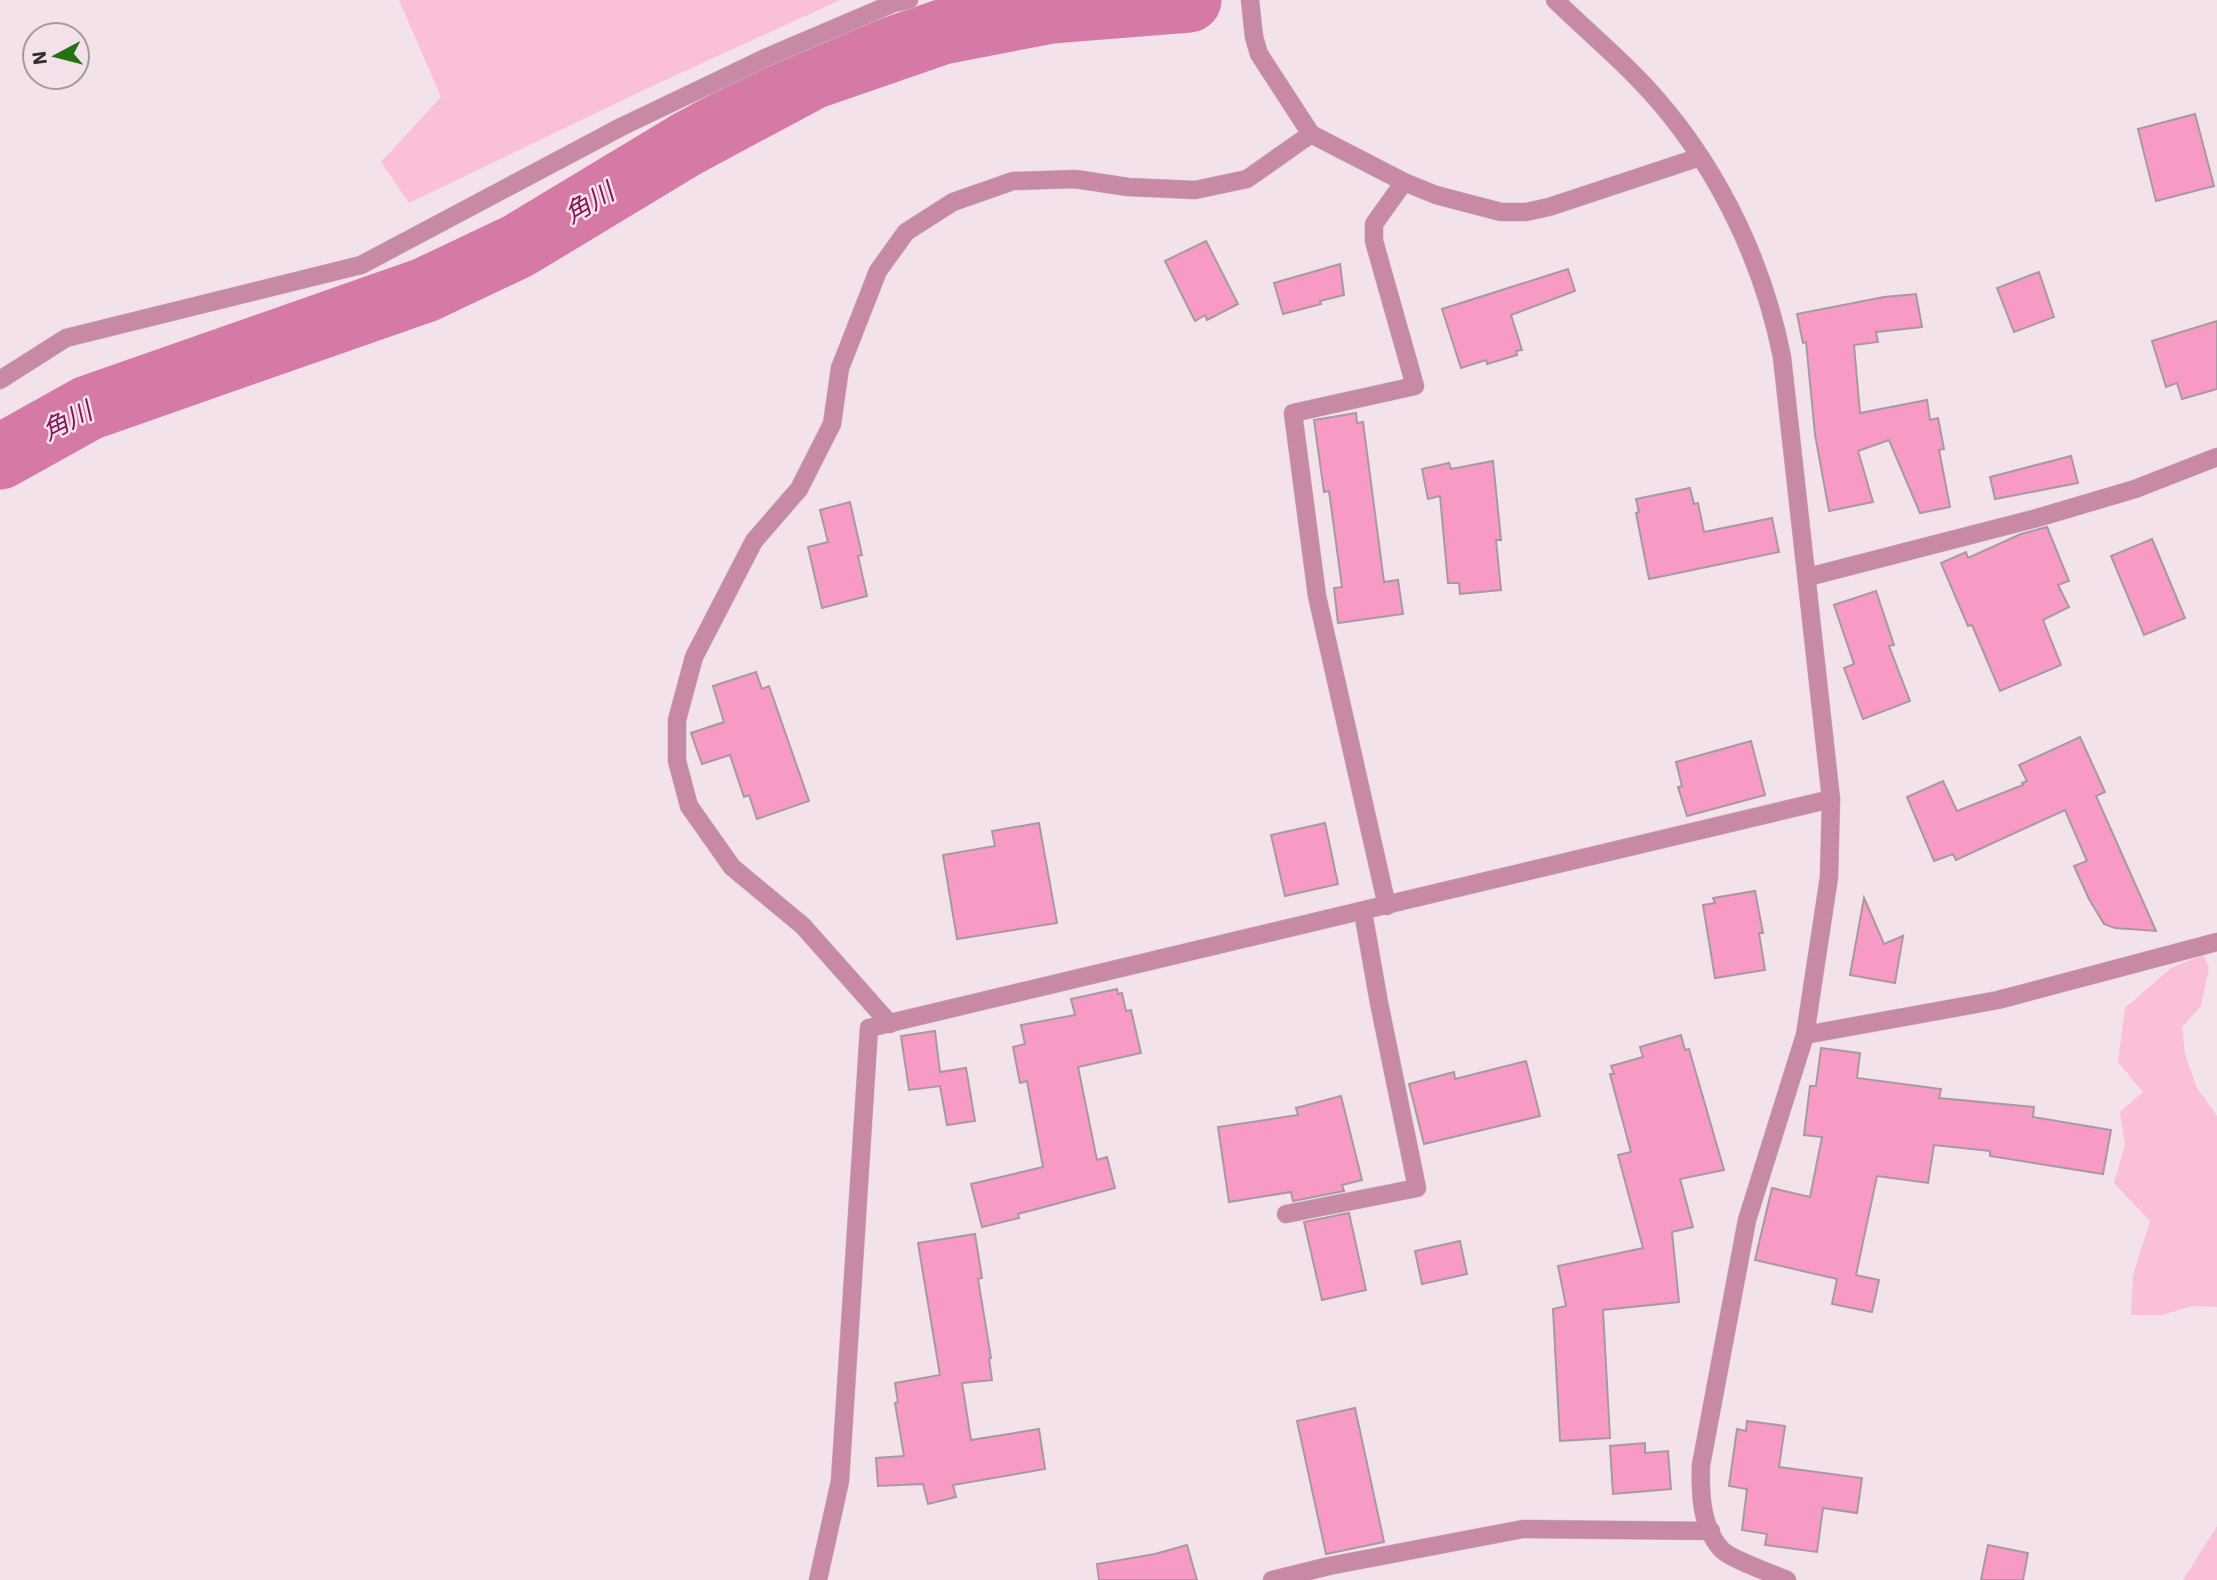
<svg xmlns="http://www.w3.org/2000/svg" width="2217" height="1580" font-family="'IBM Plex Sans','Noto Sans JP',sans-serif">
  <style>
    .green { fill: #fabfd9 }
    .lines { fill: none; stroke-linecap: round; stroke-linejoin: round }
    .river { stroke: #d57aa6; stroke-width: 65 }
    .building { fill: #f89ac6; stroke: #a8999f; stroke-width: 2 }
    .service-casing { stroke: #cdbec4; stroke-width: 19 }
    .minor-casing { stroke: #cdbec4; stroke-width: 19 }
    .tertiary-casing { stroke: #cdbec4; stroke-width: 19 }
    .service { stroke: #c789a5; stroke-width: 18 }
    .minor { stroke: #c789a5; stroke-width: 18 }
    .tertiary { stroke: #c789a5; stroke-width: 18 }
    .labels { text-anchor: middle; stroke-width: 5; stroke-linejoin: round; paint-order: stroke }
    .water-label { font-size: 26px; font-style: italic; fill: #831656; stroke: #f3e2e9 }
  </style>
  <rect width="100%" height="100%" fill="#f3e2e9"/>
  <!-- green -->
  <g class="green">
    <polygon points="399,0 840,0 648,88 409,203 381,162 441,97"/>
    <polygon points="2203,955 2209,968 2201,1006 2182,1027 2185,1054 2197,1088 2217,1116 2217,1307 2192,1306 2162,1315 2131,1315 2133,1275 2150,1221 2114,1183 2125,1145 2120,1112 2143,1092 2118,1062 2125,1008 2171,968"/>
    <polygon points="2217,1526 2217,1580 2183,1580"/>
  </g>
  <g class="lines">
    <!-- river -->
    <polyline class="river" points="0,457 88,408 425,290 518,246 687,144 812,77 942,32 1051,11 1189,0"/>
  </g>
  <!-- building -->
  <g class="building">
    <polygon points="2195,114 2214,186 2156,201 2138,129"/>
    <polygon points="1206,241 1238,304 1207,320 1205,315 1195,321 1165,261"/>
    <polygon points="1340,264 1344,295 1320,301 1321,304 1283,314 1274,283"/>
    <polygon points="1568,269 1575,291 1511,315 1522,350 1516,351 1517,355 1487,364 1486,360 1461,368 1442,309"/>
    <polygon points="2039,272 2054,317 2014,332 1997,288"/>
    <polygon points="1916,294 1922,327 1876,332 1878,342 1854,345 1860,413 1927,400 1930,420 1938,418 1944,449 1939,450 1950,507 1920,513 1889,440 1858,451 1873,502 1829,511 1815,434 1806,342 1803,343 1797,314 1884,297"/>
    <polygon points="2217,321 2217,389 2182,399 2177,383 2166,387 2152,341"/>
    <polygon points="1356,413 1357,423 1363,422 1384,582 1398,580 1403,614 1338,623 1334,588 1342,587 1329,491 1324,492 1314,420"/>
    <polygon points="2071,456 2078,483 1995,499 1990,477"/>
    <polygon points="1493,461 1501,540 1496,540 1501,590 1460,594 1459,583 1448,583 1440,496 1428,499 1422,469 1449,463 1451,469"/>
    <polygon points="1690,488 1694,504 1698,503 1704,532 1772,518 1779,552 1649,579 1636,513 1639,512 1636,499"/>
    <polygon points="850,502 862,555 858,556 867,596 822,608 808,547 828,542 820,510"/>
    <polygon points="2047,527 2069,581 2058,585 2069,607 2043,620 2061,665 2000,691 1972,625 1968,626 1941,563 1966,552 1968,558 2021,534"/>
    <polygon points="2152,539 2185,618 2144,635 2111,556"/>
    <polygon points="1876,591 1894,645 1889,646 1910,701 1863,719 1844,668 1854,664 1834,605"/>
    <polygon points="756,672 762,689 769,686 809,801 757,819 749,795 744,797 730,755 702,764 691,733 724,722 713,686"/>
    <polygon points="2080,737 2105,792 2096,796 2156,931 2115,928 2104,924 2089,899 2074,866 2087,861 2065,810 1956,860 1953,854 1934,861 1907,797 1943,781 1957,811 2023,785 2022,783 2027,781 2019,765"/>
    <polygon points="1751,741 1765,795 1687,816 1678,787 1682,786 1676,762"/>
    <polygon points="1039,823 1057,923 957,939 943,855 995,846 992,831"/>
    <polygon points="1325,823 1338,884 1285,896 1271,835"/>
    <polygon points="1755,891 1763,933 1759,933 1765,970 1715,978 1703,905 1715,903 1713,898"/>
    <polygon points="1864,898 1884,944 1903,936 1895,983 1850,975"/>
    <polygon points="1117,989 1118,994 1122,993 1126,1011 1131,1010 1141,1053 1078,1067 1097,1160 1107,1157 1115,1188 1018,1214 1019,1218 982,1227 971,1184 1043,1167 1027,1081 1020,1083 1013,1047 1025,1044 1021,1025 1075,1015 1071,999"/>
    <polygon points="935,1031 940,1072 966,1068 975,1121 947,1125 940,1086 909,1090 901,1036"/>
    <polygon points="1681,1035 1685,1050 1689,1049 1724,1170 1680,1179 1693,1227 1672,1232 1679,1302 1603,1310 1610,1438 1560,1441 1553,1309 1566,1306 1558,1266 1643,1248 1618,1155 1631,1152 1610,1074 1614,1074 1611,1066 1643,1057 1640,1047"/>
    <polygon points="1821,1048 1860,1053 1857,1078 1941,1089 1939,1098 2034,1107 2033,1117 2111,1130 2103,1174 1990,1156 1990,1151 1934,1145 1928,1183 1877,1176 1856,1275 1879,1280 1872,1312 1832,1304 1837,1279 1755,1260 1772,1188 1810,1197 1822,1137 1804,1135 1810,1086 1816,1086"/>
    <polygon points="1526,1061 1540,1116 1424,1144 1409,1084 1454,1072 1455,1079"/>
    <polygon points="1341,1096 1362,1180 1342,1185 1344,1191 1293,1201 1291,1192 1229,1202 1218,1127 1298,1115 1296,1108"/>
    <polygon points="1349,1213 1366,1290 1322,1300 1304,1222"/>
    <polygon points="975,1234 982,1278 978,1279 991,1358 989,1359 992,1380 962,1383 971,1440 1039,1429 1045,1469 953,1485 956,1497 928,1504 923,1484 878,1486 876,1458 904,1456 895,1403 898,1402 895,1383 940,1375 918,1243"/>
    <polygon points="1460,1241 1467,1274 1422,1284 1415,1251"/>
    <polygon points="1355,1408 1384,1542 1326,1554 1297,1421"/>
    <polygon points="1747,1421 1785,1426 1779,1467 1862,1478 1857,1513 1823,1508 1817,1552 1765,1545 1767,1534 1742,1530 1747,1489 1729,1486 1737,1429 1746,1431"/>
    <polygon points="1645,1443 1645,1453 1668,1451 1671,1489 1613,1494 1610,1446"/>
    <polygon points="1187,1545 1197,1580 1099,1580 1097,1564 1155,1554"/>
    <polygon points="1988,1545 2028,1553 2023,1580 1981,1580"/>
  </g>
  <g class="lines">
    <defs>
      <g id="service">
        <polyline points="1387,906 1317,596 1293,413 1415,386 1374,241 1374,224 1404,182"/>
        <polyline points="1286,1214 1417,1188 1379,1003 1363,912"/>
        <polyline points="1272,1580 1329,1566 1523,1529 1711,1531"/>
      </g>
      <g id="minor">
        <polyline points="1250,0 1254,37 1259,54 1311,134 1404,182 1436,195 1501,212 1526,212 1549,207 1700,157"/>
        <polyline points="0,380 66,338 361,265 621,127 765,58 894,3 909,0"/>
        <polyline points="1808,577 2037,518 2135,489 2217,457"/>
        <polyline points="890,1024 803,926 732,867 689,806 677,761 677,720 694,657 754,541 799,489 832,424 840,368 878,271 906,232 953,202 1013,181 1075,179 1128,187 1195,190 1247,179 1311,134"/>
        <polyline points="1805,1035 1998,1000 2217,942"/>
        <polyline points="818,1580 840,1481 869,1028 1831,799"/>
      </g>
      <path id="tertiary" d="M1555,0C1590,34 1630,67 1661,104C1722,176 1764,266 1782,357L1831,799L1829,877L1805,1035L1747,1220L1701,1465C1700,1493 1701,1528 1722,1550C1731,1559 1773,1574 1787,1580"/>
    </defs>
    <!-- service casing -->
    <use href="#service" class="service-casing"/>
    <!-- minor casing -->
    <use href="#minor" class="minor-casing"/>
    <!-- tertiary casing -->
    <use href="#tertiary" class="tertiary-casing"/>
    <!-- service -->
    <use href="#service" class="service"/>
    <!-- minor -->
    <use href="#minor" class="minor"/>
    <!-- tertiary -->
    <use href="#tertiary" class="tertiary"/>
  </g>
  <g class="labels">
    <!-- water labels -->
    <g class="water-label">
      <text transform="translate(589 203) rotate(-31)" y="9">角川</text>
      <text transform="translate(67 421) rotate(-27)" y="9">角川</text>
    </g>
  </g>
  <!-- north arrow -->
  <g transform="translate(56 56) rotate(263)"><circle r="33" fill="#f3e2e9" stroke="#a69a9f" stroke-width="2"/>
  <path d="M0-5L12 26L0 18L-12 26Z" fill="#257115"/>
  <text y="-10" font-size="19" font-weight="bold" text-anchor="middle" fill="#332d30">N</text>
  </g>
</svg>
